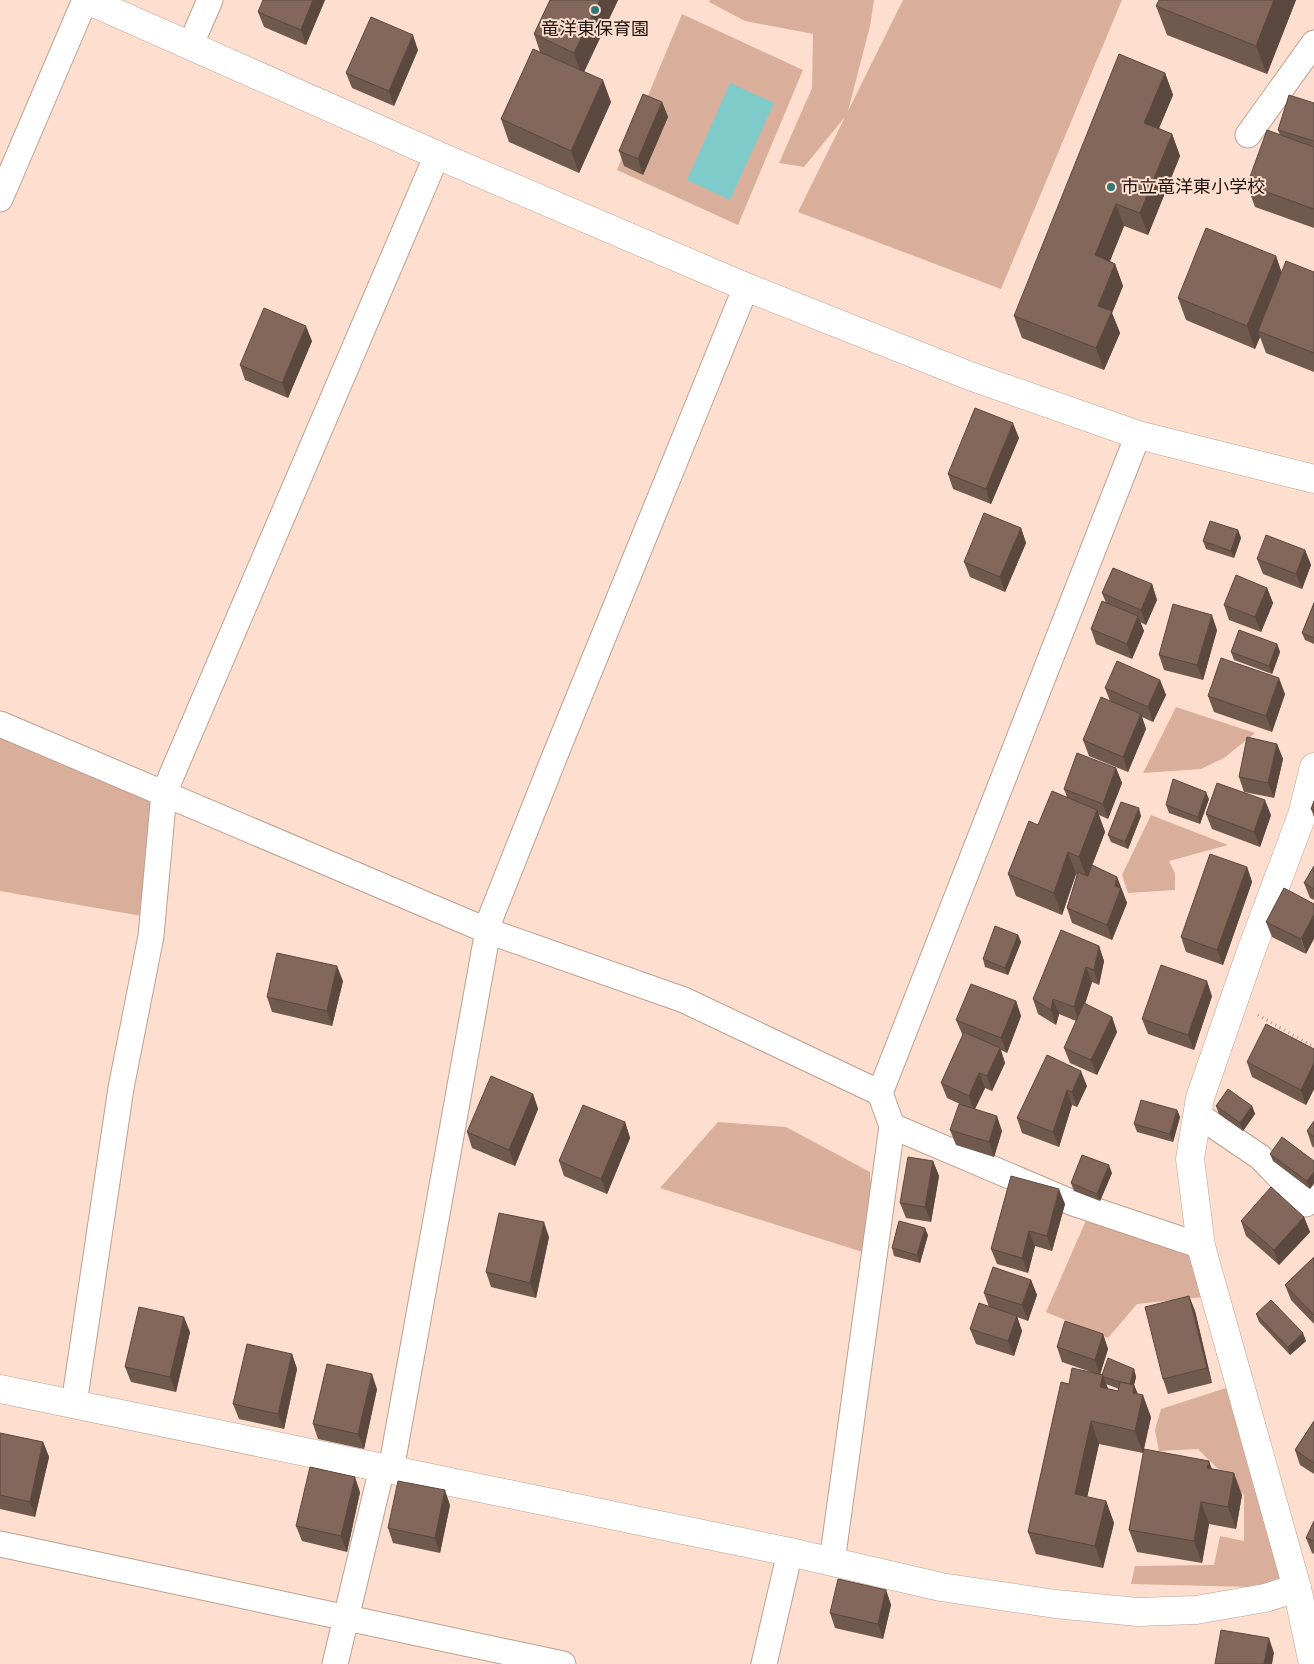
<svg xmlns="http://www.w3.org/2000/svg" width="1314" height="1664" font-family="'Nunito Sans','Noto Sans JP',sans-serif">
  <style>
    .green { fill: #d9af9b }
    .water { fill: #7fcbc9 }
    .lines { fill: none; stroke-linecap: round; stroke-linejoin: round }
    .minor-casing { stroke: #bd9f91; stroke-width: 27 }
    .tertiary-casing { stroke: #bd9f91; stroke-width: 29 }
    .path { stroke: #ae968a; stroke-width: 3; stroke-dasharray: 1 4; stroke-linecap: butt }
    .minor { stroke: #fff; stroke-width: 25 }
    .tertiary { stroke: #fff; stroke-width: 28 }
    .wall { fill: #70594d; fill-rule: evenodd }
    .shaded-wall { fill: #5b483f }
    .building { fill: #82675a; stroke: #5b483f }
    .poi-dot { fill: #307977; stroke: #fedfcf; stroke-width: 2 }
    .labels { text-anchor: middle; stroke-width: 4; stroke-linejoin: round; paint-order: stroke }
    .poi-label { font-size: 18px; fill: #1e130e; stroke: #fedfcf }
  </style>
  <rect width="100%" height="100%" fill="#fedfcf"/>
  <!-- green -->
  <g class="green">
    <polygon points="710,0 874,0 870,26 848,111 903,0 1122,0 1001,289 798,212 845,117 804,167 779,163 812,88 813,34 745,21 709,2"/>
    <polygon points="682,14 803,70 738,225 617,170"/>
    <polygon points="1176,707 1255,733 1224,758 1201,769 1143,773"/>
    <polygon points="0,724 164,793 153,918 0,891"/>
    <polygon points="1151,815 1228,845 1169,861 1175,874 1175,890 1128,893 1122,875"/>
    <polygon points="718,1122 786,1127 870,1172 875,1256 660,1188"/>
    <polygon points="1091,1209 1201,1246 1203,1297 1137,1304 1108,1338 1046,1312"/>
    <polygon points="1229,1387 1297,1588 1131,1584 1135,1566 1214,1565 1220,1536 1244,1541 1244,1495 1198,1449 1159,1451 1155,1430 1161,1409"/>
  </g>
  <!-- water -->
  <polygon class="water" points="730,83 774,103 730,200 687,180"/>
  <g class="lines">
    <defs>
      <g id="minor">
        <polyline points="190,46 210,0"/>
        <polyline points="1248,135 1314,43"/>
        <polyline points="0,199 85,0"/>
        <polyline points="0,724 488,931 684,1000 880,1093 1138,435"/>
        <polyline points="1198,1115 1260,1157 1306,1204 1314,1198"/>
        <polyline points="892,1126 1073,1203 1201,1246"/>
        <polyline points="74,1404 121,1088 151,936 164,793 437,155"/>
        <polyline points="391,1470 490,919 556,753 746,287"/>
        <polyline points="0,1544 563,1664"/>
        <polyline points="832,1562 892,1126 880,1093"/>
        <polyline points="335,1664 382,1468"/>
        <polyline points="764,1664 790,1552"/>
      </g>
      <g id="tertiary">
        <polyline points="87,0 437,155 746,287 970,376 1138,435 1314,479"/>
        <polyline points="0,1389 790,1552 941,1587 1055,1604 1138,1612 1196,1610 1265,1598 1297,1588"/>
        <polyline points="1313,1664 1297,1588 1201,1246 1190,1159 1200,1098 1250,954 1302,815 1314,767"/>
      </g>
    </defs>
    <!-- minor casing -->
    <use href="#minor" class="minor-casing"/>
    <!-- tertiary casing -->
    <use href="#tertiary" class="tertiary-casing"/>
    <!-- path -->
    <polyline class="path" points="1258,1015 1314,1047"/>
    <!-- minor -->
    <use href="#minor" class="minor"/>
    <!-- tertiary -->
    <use href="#tertiary" class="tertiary"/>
  </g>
  <!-- wall -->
  <g class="wall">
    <polygon points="325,0 306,45 264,27 258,12"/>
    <polygon points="550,0 618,0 584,72 611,102 579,173 509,142 501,119 540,52 534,34"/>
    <polygon points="1296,0 1267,74 1167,35 1156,6"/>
    <polygon points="418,50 394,106 352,88 346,73"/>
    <polygon points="1165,73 1173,95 1159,128 1172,134 1180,156 1148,235 1124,226 1110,261 1115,264 1123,286 1112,313 1120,333 1104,370 1022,338 1014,316"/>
    <polygon points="662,102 668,117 643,175 624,166 619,151"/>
    <polygon points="1314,103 1314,228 1255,207 1247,185 1280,135 1278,130"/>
    <polygon points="1276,256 1281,272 1314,272 1314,372 1266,353 1260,337 1255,349 1186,320 1178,298"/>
    <polygon points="312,341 288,398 245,380 240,365"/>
    <polygon points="1019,438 991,504 953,489 948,474"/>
    <polygon points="1021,528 1026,543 1005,592 970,577 964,562"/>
    <polygon points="1238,530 1241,538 1234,558 1206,549 1203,541"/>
    <polygon points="1305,550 1311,565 1302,589 1263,574 1257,559"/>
    <polygon points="1152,584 1157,600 1146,625 1140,622 1144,631 1132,659 1096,644 1091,629 1106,603 1102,593"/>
    <polygon points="1267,588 1273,603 1261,632 1229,620 1224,605"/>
    <polygon points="1314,603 1314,644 1305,640 1302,633"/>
    <polygon points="1217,630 1203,680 1164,670 1159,655"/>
    <polygon points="1277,644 1280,652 1272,674 1234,660 1231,652"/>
    <polygon points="1160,680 1166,695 1153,722 1142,717 1146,729 1128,772 1089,756 1083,740 1110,701 1105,688"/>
    <polygon points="1285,694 1272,732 1214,712 1208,696"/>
    <polygon points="1277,744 1283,759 1274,798 1244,792 1239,777"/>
    <polygon points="1116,768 1122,783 1108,819 1099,815 1105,832 1092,865 1117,877 1127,903 1112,940 1072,923 1067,908 1077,875 1076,874 1062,915 1016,896 1008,874 1038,825 1067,797 1064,789"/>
    <polygon points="1209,799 1200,824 1169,813 1166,805"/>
    <polygon points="1314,801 1314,817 1311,809"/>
    <polygon points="1206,814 1271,815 1260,847 1212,829"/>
    <polygon points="1141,816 1128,849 1111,842 1108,835"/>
    <polygon points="1314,866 1314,900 1310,898 1304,883"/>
    <polygon points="1247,867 1252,882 1223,965 1186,952 1181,937"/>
    <polygon points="1284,888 1306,954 1272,937 1266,922"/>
    <polygon points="1018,935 1021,942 1008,975 985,967 983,959"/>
    <polygon points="1099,946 1104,961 1099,985 1092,982 1085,1004 1112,1017 1117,1032 1097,1075 1070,1063 1064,1048 1076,1021 1059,1014 1056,1025 1038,1014 1033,999"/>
    <polygon points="343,981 332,1026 272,1012 267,997"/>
    <polygon points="1212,996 1194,1050 1148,1034 1142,1019"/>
    <polygon points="1016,1001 1021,1016 1007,1053 1001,1050 1005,1063 992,1091 985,1088 975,1109 1002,1131 994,1157 956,1145 950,1130 962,1105 947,1098 941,1083 963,1036 956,1020"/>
    <polygon points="1314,1049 1314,1089 1306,1105 1252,1077 1247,1062"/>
    <polygon points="1047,1055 1087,1086 1077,1107 1072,1105 1059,1147 1022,1133 1017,1118"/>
    <polygon points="533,1094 538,1109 515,1166 472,1148 467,1132"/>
    <polygon points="1216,1106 1252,1106 1255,1114 1243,1131 1219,1114"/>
    <polygon points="1177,1110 1180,1117 1173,1142 1137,1132 1134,1124"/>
    <polygon points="1314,1121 1314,1148 1312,1146 1307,1131"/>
    <polygon points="625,1122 630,1138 607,1194 564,1176 559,1161"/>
    <polygon points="1270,1154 1314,1161 1314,1183 1310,1189 1273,1161"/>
    <polygon points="933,1161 939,1176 931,1222 906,1218 900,1203"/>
    <polygon points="1112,1173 1100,1201 1074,1191 1071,1183"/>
    <polygon points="1065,1204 1052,1251 1035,1246 1028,1273 997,1264 991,1249"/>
    <polygon points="1304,1217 1310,1232 1279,1265 1246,1236 1241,1221"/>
    <polygon points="928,1235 920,1263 894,1256 892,1248"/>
    <polygon points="549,1237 536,1298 491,1287 486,1272"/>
    <polygon points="1314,1257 1314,1324 1291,1300 1285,1285"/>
    <polygon points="1031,1280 1037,1295 1028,1321 1017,1317 1022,1331 1014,1356 976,1344 970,1329 989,1307 984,1293"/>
    <polygon points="1189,1296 1195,1311 1212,1383 1168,1394 1163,1379"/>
    <polygon points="1256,1314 1306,1341 1290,1355 1259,1322"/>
    <polygon points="190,1332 176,1392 131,1382 125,1367"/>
    <path d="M1103,1334L1108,1349L1100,1374L1102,1375L1134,1369L1136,1377L1134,1385L1138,1394L1151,1417L1143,1453L1099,1444L1087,1497L1106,1501L1114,1523L1103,1568L1036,1554L1028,1532L1069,1384L1094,1373L1062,1362L1057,1347ZM1106,1384L1119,1389L1118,1391L1108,1389Z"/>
    <polygon points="292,1354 297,1369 284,1429 239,1419 233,1404"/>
    <polygon points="377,1389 364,1449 318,1439 313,1424"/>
    <polygon points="1314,1421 1314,1474 1300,1465 1295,1450"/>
    <polygon points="0,1433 43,1442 49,1457 35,1517 0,1509"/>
    <polygon points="1212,1469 1242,1495 1236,1529 1209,1524 1202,1563 1137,1552 1129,1530"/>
    <polygon points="360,1492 347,1552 302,1541 296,1526"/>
    <polygon points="450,1505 440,1553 393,1543 388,1528"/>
    <polygon points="1314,1521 1314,1554 1312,1553 1306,1538"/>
    <polygon points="886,1590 891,1605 883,1639 835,1628 830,1613"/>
  </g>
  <!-- shaded-wall -->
  <g class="shaded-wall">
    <polygon points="313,0 325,0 306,45 301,30"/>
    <polygon points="600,0 618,0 582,76 574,53"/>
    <polygon points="1274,0 1296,0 1267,74 1256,46"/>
    <polygon points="413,35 418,50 394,106 389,91"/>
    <polygon points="1165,73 1173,95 1152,145 1144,123"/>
    <polygon points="603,80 611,102 579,173 571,151"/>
    <polygon points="662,102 668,117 643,175 638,159"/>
    <polygon points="1172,134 1180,156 1148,235 1140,213"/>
    <polygon points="1116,204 1124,226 1103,278 1095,255"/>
    <polygon points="1276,256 1284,279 1258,331 1260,337 1255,349 1247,326"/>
    <polygon points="1115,264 1123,286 1112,313 1120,333 1104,370 1096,348 1098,306"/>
    <polygon points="306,326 312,341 288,398 282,383"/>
    <polygon points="1013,423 1019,438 991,504 986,489"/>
    <polygon points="1021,528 1026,543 1005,592 1000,577"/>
    <polygon points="1238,530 1241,538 1234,558 1231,551"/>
    <polygon points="1305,550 1311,565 1302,589 1296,574"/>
    <polygon points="1152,584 1157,600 1146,625 1141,610"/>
    <polygon points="1267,588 1273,603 1261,632 1255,617"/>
    <polygon points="1212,615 1217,630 1203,680 1197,665"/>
    <polygon points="1138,616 1144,631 1132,659 1127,644"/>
    <polygon points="1277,644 1280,652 1272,674 1269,666"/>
    <polygon points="1279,678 1285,694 1272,732 1266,716"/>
    <polygon points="1160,680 1166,695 1153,722 1148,707"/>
    <polygon points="1141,714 1146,729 1128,772 1123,757"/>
    <polygon points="1277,744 1283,759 1274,798 1268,783"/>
    <polygon points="1116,768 1122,783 1108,819 1103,804"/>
    <polygon points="1206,792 1209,799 1200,824 1198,817"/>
    <polygon points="1265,800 1271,815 1260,847 1254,832"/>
    <polygon points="1139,808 1141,816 1128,849 1125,842"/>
    <polygon points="1097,810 1105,832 1087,879 1079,857"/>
    <polygon points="1068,852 1076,874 1062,915 1054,893"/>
    <polygon points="1247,867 1252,882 1223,965 1217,950"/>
    <polygon points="1117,877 1127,903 1112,940 1107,925"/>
    <polygon points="1314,914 1314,939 1306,954 1301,939"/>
    <polygon points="1018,935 1021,942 1008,975 1005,968"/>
    <polygon points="1099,946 1104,961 1099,985 1094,970"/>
    <polygon points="337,966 343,981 332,1026 327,1011"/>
    <polygon points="1086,967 1092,982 1079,1022 1074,1007"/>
    <polygon points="1207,981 1212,996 1194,1050 1188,1035"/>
    <polygon points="1053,999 1059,1014 1056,1025 1051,1010"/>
    <polygon points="1016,1001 1021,1016 1007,1053 1001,1038"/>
    <polygon points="1112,1017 1117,1032 1097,1075 1091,1060"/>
    <polygon points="1000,1048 1005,1063 992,1091 987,1076"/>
    <polygon points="1314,1063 1314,1089 1306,1105 1301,1090"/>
    <polygon points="1081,1071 1087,1086 1077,1107 1072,1092"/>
    <polygon points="979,1073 985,1088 974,1111 969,1096"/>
    <polygon points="1067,1090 1072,1105 1059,1147 1053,1132"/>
    <polygon points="533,1094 538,1109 515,1166 509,1150"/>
    <polygon points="1252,1106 1255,1114 1243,1131 1240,1123"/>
    <polygon points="1177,1110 1180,1117 1173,1142 1170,1134"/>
    <polygon points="997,1116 1002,1131 994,1157 989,1142"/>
    <polygon points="625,1122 630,1138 607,1194 601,1179"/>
    <polygon points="933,1161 939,1176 931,1222 925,1207"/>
    <polygon points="1109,1165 1112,1173 1100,1201 1097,1194"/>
    <polygon points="1314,1172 1314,1183 1310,1189 1307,1181"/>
    <polygon points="1059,1189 1065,1204 1052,1251 1047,1236"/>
    <polygon points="1304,1217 1310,1232 1279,1265 1274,1250"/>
    <polygon points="544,1222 549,1237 536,1298 530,1283"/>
    <polygon points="925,1228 928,1235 920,1263 917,1255"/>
    <polygon points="1029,1231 1035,1246 1028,1273 1022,1258"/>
    <polygon points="1031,1280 1037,1295 1028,1321 1022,1305"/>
    <polygon points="1189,1296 1195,1311 1212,1383 1207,1368"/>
    <polygon points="1017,1316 1022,1331 1014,1356 1008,1341"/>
    <polygon points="184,1317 190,1332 176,1392 170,1377"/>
    <polygon points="1303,1333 1306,1341 1290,1355 1288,1347"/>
    <polygon points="1103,1334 1108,1349 1100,1375 1095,1360"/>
    <polygon points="292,1354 297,1369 284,1429 278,1414"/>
    <polygon points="1134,1369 1136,1377 1132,1393 1129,1385"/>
    <polygon points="372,1374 377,1389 364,1449 358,1434"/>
    <polygon points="1103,1375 1111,1397 1100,1387"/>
    <polygon points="1134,1385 1141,1403 1143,1395 1151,1417 1143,1453 1135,1431 1133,1393"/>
    <polygon points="1091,1421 1099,1444 1083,1516 1075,1494"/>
    <polygon points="43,1442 49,1457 35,1517 30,1502"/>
    <polygon points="1209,1461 1217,1483 1207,1468"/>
    <polygon points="1234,1473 1242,1495 1236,1529 1228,1507"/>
    <polygon points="355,1477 360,1492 347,1552 341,1536"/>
    <polygon points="445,1490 450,1505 440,1553 435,1538"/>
    <polygon points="1106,1501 1114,1523 1103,1568 1095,1546"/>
    <polygon points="1201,1502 1209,1524 1202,1563 1194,1541"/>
    <polygon points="886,1590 891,1605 883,1639 878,1624"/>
    <polygon points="1269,1638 1274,1653 1272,1664 1264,1664"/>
  </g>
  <!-- building -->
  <g class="building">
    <polygon points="263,0 313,0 301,30 258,12"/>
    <polygon points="550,0 600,0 574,53 534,34"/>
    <polygon points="1159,0 1274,0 1256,46 1156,6"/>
    <polygon points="371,17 413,35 389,91 346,73"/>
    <polygon points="533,49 603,80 571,151 501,119"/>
    <polygon points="1119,54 1165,73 1144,123 1172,134 1140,213 1116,204 1095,255 1115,264 1098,306 1112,311 1096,348 1014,316"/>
    <polygon points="643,94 662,102 638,159 619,151"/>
    <polygon points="1289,95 1314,103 1314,141 1278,130"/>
    <polygon points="1267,130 1314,147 1314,209 1247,185"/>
    <polygon points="1206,228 1276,256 1247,326 1178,298"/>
    <polygon points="1286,261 1314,272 1314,353 1258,331"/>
    <polygon points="264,308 306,326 282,383 240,365"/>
    <polygon points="975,408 1013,423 986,489 948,474"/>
    <polygon points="984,513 1021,528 1000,577 964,562"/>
    <polygon points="1210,521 1238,530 1231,551 1203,541"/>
    <polygon points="1266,535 1305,550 1296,574 1257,559"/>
    <polygon points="1113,568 1152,584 1141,610 1102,593"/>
    <polygon points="1236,575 1267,588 1255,617 1224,605"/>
    <polygon points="1102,601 1138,616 1127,644 1091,629"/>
    <polygon points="1314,603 1314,638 1302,633"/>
    <polygon points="1173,604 1212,615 1197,665 1159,655"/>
    <polygon points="1239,630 1277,644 1269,666 1231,652"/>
    <polygon points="1221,658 1279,678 1266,716 1208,696"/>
    <polygon points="1117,661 1160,680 1148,707 1105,688"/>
    <polygon points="1101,697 1141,714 1123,757 1083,740"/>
    <polygon points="1247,737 1277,744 1268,783 1239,777"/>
    <polygon points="1077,753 1116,768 1103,804 1064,789"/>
    <polygon points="1173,779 1206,792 1198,817 1166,805"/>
    <polygon points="1217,783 1265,800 1254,832 1206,814"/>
    <polygon points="1052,791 1097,810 1079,857 1068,852 1054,893 1008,874 1029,821 1038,825"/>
    <polygon points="1314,801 1314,810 1311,809"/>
    <polygon points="1121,802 1139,808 1125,842 1108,835"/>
    <polygon points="1210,854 1247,867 1217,950 1181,937"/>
    <polygon points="1092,865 1117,877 1115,886 1121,888 1107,925 1067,908 1078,872 1088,876"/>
    <polygon points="1314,866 1314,889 1304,883"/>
    <polygon points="1284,888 1314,904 1314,914 1301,939 1266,922"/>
    <polygon points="995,926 1018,935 1005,968 983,959"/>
    <polygon points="1061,930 1099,946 1094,970 1086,967 1074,1007 1053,999 1051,1010 1033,999"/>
    <polygon points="277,953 337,966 327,1011 267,997"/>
    <polygon points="1161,965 1207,981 1188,1035 1142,1019"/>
    <polygon points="971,984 1016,1001 1001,1038 956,1020"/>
    <polygon points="1084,1003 1112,1017 1091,1060 1064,1048"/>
    <polygon points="1266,1024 1314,1049 1314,1063 1301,1090 1247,1062"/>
    <polygon points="964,1032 1000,1048 987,1076 979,1073 969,1096 941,1083"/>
    <polygon points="1047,1055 1081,1071 1072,1092 1067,1090 1053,1132 1017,1118"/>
    <polygon points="491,1076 533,1094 509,1150 467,1132"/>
    <polygon points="1228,1089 1252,1106 1240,1123 1216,1106"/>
    <polygon points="1141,1100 1177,1110 1170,1134 1134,1124"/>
    <polygon points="959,1104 997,1116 989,1142 950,1130"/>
    <polygon points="583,1105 625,1122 601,1179 559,1161"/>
    <polygon points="1314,1121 1314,1137 1307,1131"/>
    <polygon points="1282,1137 1314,1161 1314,1172 1307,1181 1270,1154"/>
    <polygon points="1082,1155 1109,1165 1097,1194 1071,1183"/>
    <polygon points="908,1157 933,1161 925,1207 900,1203"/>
    <polygon points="1011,1176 1059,1189 1047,1236 1029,1231 1022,1258 991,1249"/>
    <polygon points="1271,1187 1304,1217 1274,1250 1241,1221"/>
    <polygon points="499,1213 544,1222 530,1283 486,1272"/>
    <polygon points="899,1221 925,1228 917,1255 892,1248"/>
    <polygon points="1314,1257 1314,1315 1285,1285"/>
    <polygon points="993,1267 1031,1280 1022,1305 984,1293"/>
    <polygon points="1189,1296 1207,1368 1163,1379 1145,1307"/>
    <polygon points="1271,1300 1303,1333 1288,1347 1256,1314"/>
    <polygon points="979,1303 1017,1316 1008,1341 970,1329"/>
    <polygon points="139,1307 184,1317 170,1377 125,1367"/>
    <polygon points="1065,1321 1103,1334 1095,1360 1057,1347"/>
    <polygon points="247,1344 292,1354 278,1414 233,1404"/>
    <polygon points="1108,1358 1134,1369 1130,1384 1120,1382 1104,1377 1102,1375"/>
    <polygon points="327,1364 372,1374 358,1434 313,1424"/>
    <polygon points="1072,1368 1103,1375 1100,1387 1118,1391 1120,1382 1134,1385 1133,1393 1143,1395 1135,1431 1091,1421 1075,1494 1106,1501 1095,1546 1028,1532 1061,1382 1069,1384"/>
    <polygon points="1314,1421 1314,1463 1295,1450"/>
    <polygon points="0,1433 43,1442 30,1502 0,1495"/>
    <polygon points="1144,1449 1209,1461 1207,1468 1234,1473 1228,1507 1201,1502 1194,1541 1129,1530"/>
    <polygon points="310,1467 355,1477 341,1536 296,1526"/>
    <polygon points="398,1481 445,1490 435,1538 388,1528"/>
    <polygon points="1314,1521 1314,1541 1306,1538"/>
    <polygon points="838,1579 886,1590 878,1624 830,1613"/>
    <polygon points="1221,1630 1269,1638 1264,1664 1215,1664"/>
  </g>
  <!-- markers -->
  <g class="poi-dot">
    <circle cx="595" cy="10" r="5"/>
    <circle cx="1111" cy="187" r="5"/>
  </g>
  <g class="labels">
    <!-- poi labels -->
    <g class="poi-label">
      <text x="595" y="35">竜洋東保育園</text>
      <text x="1121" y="193" text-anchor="start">市立竜洋東小学校</text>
    </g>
  </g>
</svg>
